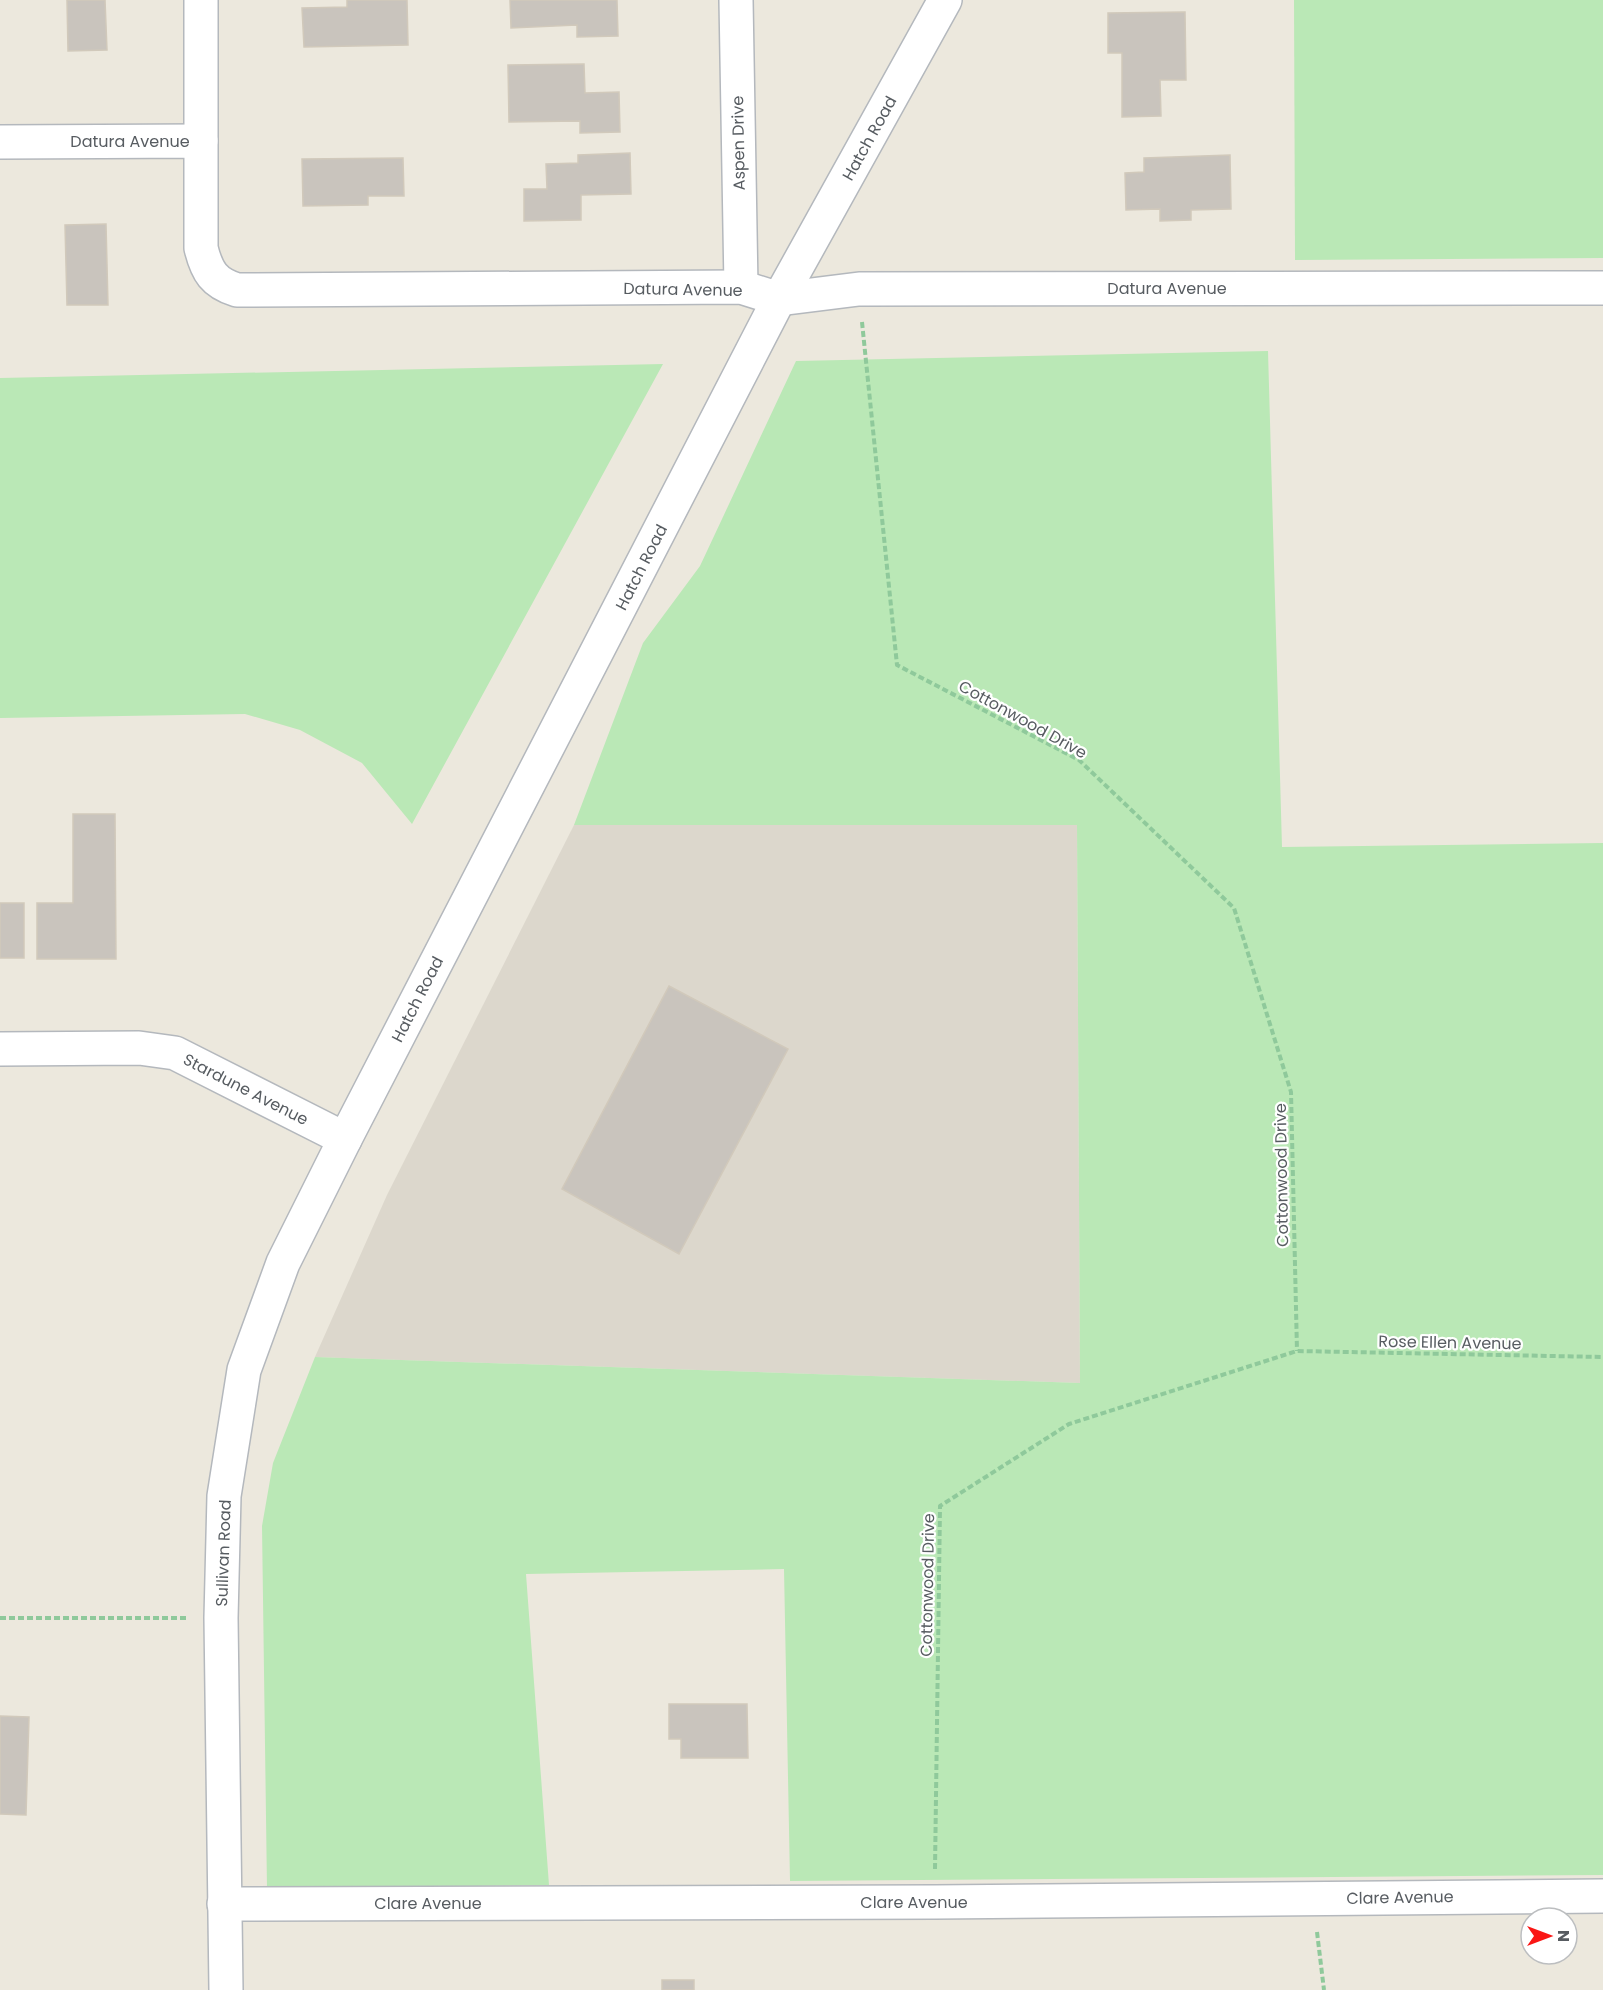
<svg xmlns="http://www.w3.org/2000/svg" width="1603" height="1990" font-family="Poppins,sans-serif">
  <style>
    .education { fill: #dcd7cc }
    .green { fill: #bae8b6 }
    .building { fill: #c9c4bd; stroke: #d1c9bb; stroke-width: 1.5 }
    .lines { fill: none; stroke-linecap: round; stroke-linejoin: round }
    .minor-casing { stroke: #b4b8bd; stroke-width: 36 }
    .path { stroke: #8fc99b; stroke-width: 4; stroke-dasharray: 6 3; stroke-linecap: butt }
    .minor { stroke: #fff; stroke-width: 33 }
    .labels { text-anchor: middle; stroke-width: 4.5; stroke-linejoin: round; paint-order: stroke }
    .street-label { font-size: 16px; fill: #575c61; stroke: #fff }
  </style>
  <rect width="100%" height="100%" fill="#ece8dd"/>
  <!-- education -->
  <polygon class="education" points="574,825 1077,825 1080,1383 315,1357 387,1195"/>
  <!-- green -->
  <g class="green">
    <polygon points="1294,0 1603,0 1603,258 1295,260"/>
    <polygon points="1268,351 1282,847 1603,843 1603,1875 790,1881 784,1569 526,1574 549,1885 267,1889 262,1526 273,1463 315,1357 1080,1383 1077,825 574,825 643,643 700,566 796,361"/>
    <polygon points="663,364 412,824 362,763 300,730 245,714 0,718 0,378"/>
  </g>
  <!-- building -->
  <g class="building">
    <polygon points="67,0 105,0 107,50 68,51"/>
    <polygon points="347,0 407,0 408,45 304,47 302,8 347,7"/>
    <polygon points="510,0 617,0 618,36 577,37 577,25 511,28"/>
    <polygon points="1185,12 1186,80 1160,80 1161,116 1122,117 1122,53 1108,53 1108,13"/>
    <polygon points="584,64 585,93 619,92 620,132 580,133 580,121 509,122 508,65"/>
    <polygon points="630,153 631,194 581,195 581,220 524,221 524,189 547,189 546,164 578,163 578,155"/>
    <polygon points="1230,155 1231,209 1191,210 1191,220 1160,221 1160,209 1126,210 1125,173 1144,172 1144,158"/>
    <polygon points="403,158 404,196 368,196 368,205 303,206 302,159"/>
    <polygon points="106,224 108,305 67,305 65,225"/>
    <polygon points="73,814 115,814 116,959 37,959 37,903 73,903"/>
    <rect x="0" y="903" width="24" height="55"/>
    <polygon points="669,986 788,1049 679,1254 562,1189"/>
    <polygon points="669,1704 747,1704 748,1758 681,1758 681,1739 669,1739"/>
    <polygon points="0,1716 29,1717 26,1815 0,1814"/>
    <rect x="662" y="1980" width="32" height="10"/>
  </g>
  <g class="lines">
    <defs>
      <g id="minor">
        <polyline points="201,0 201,141"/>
        <polyline points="736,0 741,287"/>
        <path d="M0,142L201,141V248C207,272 214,283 237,290L741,287L779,299L859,289L1603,288"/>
        <polyline points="0,1049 139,1048 175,1053 345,1139"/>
        <polyline points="224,1904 935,1902 1603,1896"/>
        <polyline points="226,1990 221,1618 224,1496 244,1370 283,1263 345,1139 779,299 945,0"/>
      </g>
    </defs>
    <!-- minor casing -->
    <use href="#minor" class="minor-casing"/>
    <!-- path -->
    <g class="path">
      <polyline points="862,322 897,665 1079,760 1234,908 1291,1092 1297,1351"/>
      <polyline points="0,1618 188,1618"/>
      <polyline points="935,1869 940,1506 1069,1424 1297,1351 1603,1357"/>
      <polyline points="1317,1932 1324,1990"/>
    </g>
    <!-- minor -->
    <use href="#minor" class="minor"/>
  </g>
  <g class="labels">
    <!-- street labels -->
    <g class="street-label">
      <text transform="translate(869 138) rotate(-61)" y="6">Hatch Road</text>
      <text x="130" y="147">Datura Avenue</text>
      <text transform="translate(738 143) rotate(-91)" y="6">Aspen Drive</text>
      <text x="1167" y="294">Datura Avenue</text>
      <text transform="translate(683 289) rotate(1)" y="6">Datura Avenue</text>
      <text transform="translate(641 567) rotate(-63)" y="6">Hatch Road</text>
      <text transform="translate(1023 719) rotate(29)" y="6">Cottonwood Drive</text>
      <text transform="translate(417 999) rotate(-63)" y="6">Hatch Road</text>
      <text transform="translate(246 1089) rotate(27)" y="6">Stardune Avenue</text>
      <text transform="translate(1281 1175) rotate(-91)" y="6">Cottonwood Drive</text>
      <text transform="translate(1450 1342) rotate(1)" y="6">Rose Ellen Avenue</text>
      <text transform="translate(223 1553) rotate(-88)" y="6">Sullivan Road</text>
      <text transform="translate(927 1585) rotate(-89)" y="6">Cottonwood Drive</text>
      <text transform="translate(1400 1897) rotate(-1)" y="6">Clare Avenue</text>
      <text x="914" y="1908">Clare Avenue</text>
      <text x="428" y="1909">Clare Avenue</text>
    </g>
  </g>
  <!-- north arrow -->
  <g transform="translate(1549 1936) rotate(90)"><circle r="28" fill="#ffffff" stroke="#bcbec0" stroke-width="1.5"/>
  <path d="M0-4.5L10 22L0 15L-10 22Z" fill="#fa1615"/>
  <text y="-9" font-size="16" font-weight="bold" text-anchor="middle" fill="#575c61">N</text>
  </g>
</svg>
